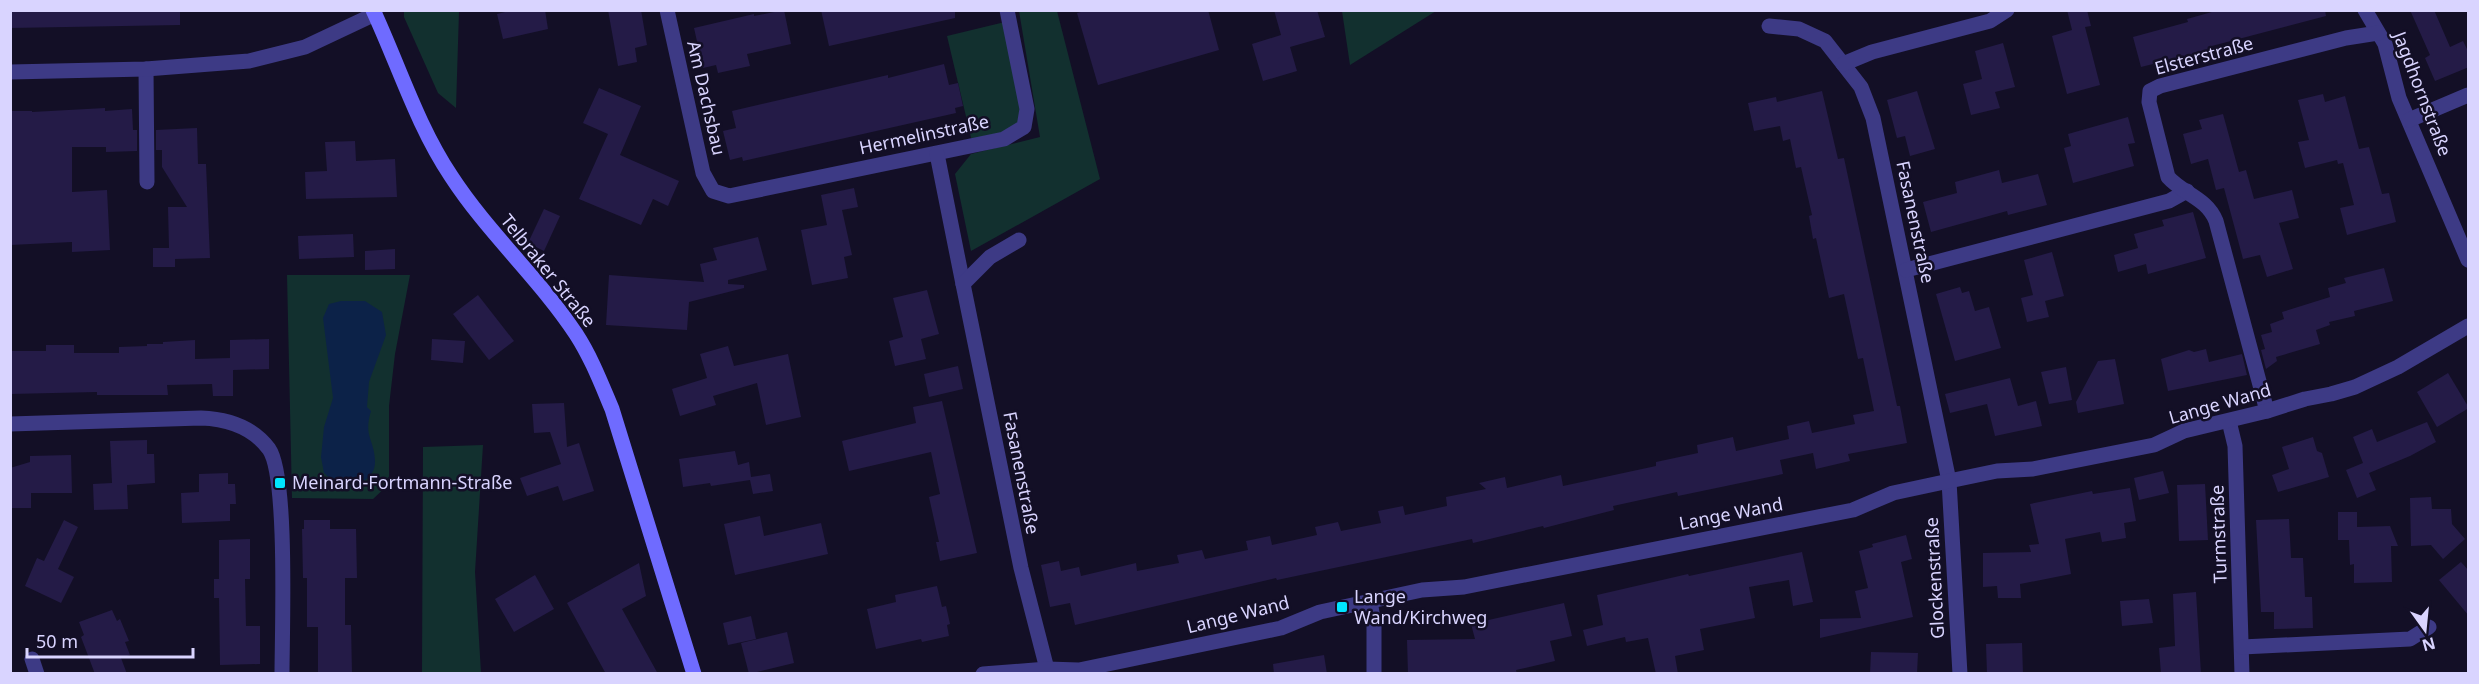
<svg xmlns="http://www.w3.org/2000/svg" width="2479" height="684" font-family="'Noto Sans',sans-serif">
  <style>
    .green { fill: #12302f }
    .water { fill: #0c2248 }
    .building { fill: #241b47 }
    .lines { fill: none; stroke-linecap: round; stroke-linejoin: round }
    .street { stroke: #3d3a85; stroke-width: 15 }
    .secondary { stroke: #6f6bff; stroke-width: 15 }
    .poi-dot { fill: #00e5ff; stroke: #130f26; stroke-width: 2 }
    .labels { text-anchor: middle; stroke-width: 5; stroke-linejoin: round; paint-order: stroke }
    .street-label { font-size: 18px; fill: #d9d4ff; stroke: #130f26 }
    .poi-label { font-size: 18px; fill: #d9d4ff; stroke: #130f26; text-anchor: start }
  </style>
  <rect width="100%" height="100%" fill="#130f26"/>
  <!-- green -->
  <g class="green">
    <polygon points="404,11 459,11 456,108 438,93 404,17"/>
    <polygon points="1019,11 1057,11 1100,179 971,251 955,174 971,154 1040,137"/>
    <polygon points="1342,11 1342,10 1436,11 1350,65"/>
    <polygon points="1009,21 1024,127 973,146 947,36"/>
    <polygon points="287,275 410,275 395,354 389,406 389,484 373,499 292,498"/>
    <polygon points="483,445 475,572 481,673 422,673 423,447"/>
  </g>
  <!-- water -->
  <path class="water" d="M341,301H365L382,312L386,335L369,382L367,407L371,411C363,437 375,440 375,462C375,482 351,489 335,481C331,479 327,476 324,473L321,457L324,427L333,398L323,318L329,304Z"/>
  <!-- building -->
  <g class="building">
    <polygon points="10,10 180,10 180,25 10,28"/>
    <polygon points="513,10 545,10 548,29 503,39 497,14"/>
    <polygon points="608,10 641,10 647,45 635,48 637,62 618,66"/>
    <polygon points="784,10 791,44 747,54 750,66 718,73 716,65 703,68 694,28 754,14 754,16"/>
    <polygon points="821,10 955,10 955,18 829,46"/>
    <polygon points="1088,10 1208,10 1219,50 1098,85 1077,13"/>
    <polygon points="1274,10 1317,10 1325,37 1290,47 1297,71 1263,81 1252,44 1281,35"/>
    <polygon points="2067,10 2087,10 2091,26 2085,27 2100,85 2067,94 2052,36 2072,30"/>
    <polygon points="2219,10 2325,10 2326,16 2208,47 2209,51 2197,54 2198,58 2155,69 2153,64 2141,67 2133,37 2188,22 2187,19"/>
    <polygon points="2410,10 2434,10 2450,47 2463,41 2469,53 2469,67 2435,81 2425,58 2430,55"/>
    <polygon points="2003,43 2015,87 1995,92 2000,108 1971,115 1963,84 1982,79 1975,51"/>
    <polygon points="944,64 949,85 958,83 963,106 955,108 956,113 743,161 742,157 730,160 723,131 736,128 732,111 888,75 888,78"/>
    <polygon points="599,88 641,106 620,155 679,181 668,206 653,199 641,225 579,199 608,134 583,123"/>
    <polygon points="1822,91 1838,159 1844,158 1897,406 1900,406 1907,443 1848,454 1850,461 1816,469 1813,453 1780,460 1783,474 1678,496 1677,492 1613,506 1614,510 1544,528 1543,526 1473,543 1472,539 1277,580 1276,578 1075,625 1070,603 1050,607 1041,565 1059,561 1061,571 1079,567 1081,576 1136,563 1137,571 1179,563 1177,555 1202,550 1205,559 1248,550 1246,541 1270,536 1272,545 1317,535 1315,527 1338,522 1341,531 1381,523 1378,511 1403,506 1405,515 1447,506 1446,497 1486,489 1479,483 1505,477 1507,488 1561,475 1563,486 1656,466 1656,462 1698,453 1697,445 1733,437 1736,451 1789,439 1787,426 1809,421 1812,433 1855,424 1853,415 1874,411 1863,358 1858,359 1844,294 1829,298 1816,238 1813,239 1809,216 1812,215 1801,167 1796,168 1790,139 1783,141 1780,126 1754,131 1748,103 1776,97 1777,102"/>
    <polygon points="1917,91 1935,149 1910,156 1905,136 1897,138 1887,100"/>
    <polygon points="2323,94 2325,102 2345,96 2359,149 2369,147 2382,194 2389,193 2396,222 2347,235 2340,208 2354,205 2343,163 2338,164 2337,160 2305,168 2298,142 2309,140 2298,100"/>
    <polygon points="105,108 105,111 132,109 133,130 137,130 137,151 106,152 106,147 72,147 72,192 107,190 110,250 72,252 72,242 10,245 10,111 32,111 32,112"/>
    <polygon points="2223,114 2239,172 2246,170 2254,199 2292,190 2299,218 2279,223 2293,269 2267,277 2260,255 2243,259 2224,188 2216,190 2208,159 2191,164 2183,134 2202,129 2199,120"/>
    <polygon points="2128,117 2135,143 2128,144 2134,166 2073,183 2064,148 2071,146 2068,134"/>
    <polygon points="197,128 198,164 206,164 210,258 175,259 175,267 153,267 153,248 169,248 168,207 187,207 162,167 162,150 156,150 156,130"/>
    <polygon points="355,141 356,161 395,159 397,197 306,199 305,172 327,171 325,142"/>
    <polygon points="1999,170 2002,183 2038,174 2047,205 2008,215 2007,211 1931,232 1923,202 1957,193 1955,182"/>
    <polygon points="854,188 858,207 842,210 852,255 844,257 848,278 812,285 801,230 827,225 821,195"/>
    <polygon points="544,209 560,216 544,251 528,243"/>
    <polygon points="2193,212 2206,258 2148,274 2146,264 2118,272 2114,255 2138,248 2134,234 2164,226 2162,220"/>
    <polygon points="353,234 354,257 299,259 298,236"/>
    <polygon points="758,237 767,270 728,280 728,284 744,285 744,288 689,302 687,330 606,325 609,275 704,282 700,264 717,260 713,248"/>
    <polygon points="395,249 395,269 365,270 365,251"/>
    <polygon points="2052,252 2064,296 2045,301 2049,317 2027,322 2021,298 2033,295 2024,260"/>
    <polygon points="2384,268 2393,301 2354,311 2355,316 2329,322 2330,325 2316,330 2320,344 2276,357 2277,361 2266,369 2261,350 2265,349 2261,335 2272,332 2270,324 2284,319 2282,312 2330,297 2328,288 2346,283 2344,278"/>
    <polygon points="1960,287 1962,293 1969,291 1975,311 1989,307 2001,348 1955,361 1936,294"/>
    <polygon points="927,290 939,334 921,339 926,359 895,366 889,341 903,337 893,298"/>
    <polygon points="478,295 514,341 489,360 453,314"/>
    <polygon points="269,339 269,369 233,370 233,396 213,396 212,384 167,385 168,395 97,395 97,392 10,394 10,351 46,351 46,345 74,345 74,353 119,353 119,347 147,346 147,344 163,344 163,342 195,340 195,359 230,358 230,340"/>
    <polygon points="432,339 465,341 463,363 431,360"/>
    <polygon points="728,346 734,366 788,354 801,417 766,425 757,383 713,396 716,405 680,416 672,389 707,378 700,354"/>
    <polygon points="2206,349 2209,362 2242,354 2247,375 2168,391 2161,359 2189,350 2194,352"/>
    <polygon points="2115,359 2124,404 2078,413 2076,402 2098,361"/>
    <polygon points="958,366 963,389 929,397 924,374"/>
    <polygon points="2066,367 2072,400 2049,404 2041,372"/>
    <polygon points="2448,373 2469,408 2437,427 2417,392"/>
    <polygon points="2010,378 2018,406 2036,401 2042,426 1995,436 1987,404 1950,413 1945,394"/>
    <polygon points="942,401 977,553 940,561 936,542 939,542 929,497 940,494 931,452 849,471 842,441 916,423 913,407"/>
    <polygon points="564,403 567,447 579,443 594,491 563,501 558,486 527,496 520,478 561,464 550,432 534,433 532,404"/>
    <polygon points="2427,422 2436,442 2410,456 2369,473 2376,490 2357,498 2346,470 2363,463 2353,437 2372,429 2377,442"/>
    <polygon points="2313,437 2317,451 2322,453 2329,477 2278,492 2272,475 2289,469 2282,447"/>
    <polygon points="147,440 147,454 154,454 155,483 127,485 128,509 94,510 93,484 112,483 110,441"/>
    <polygon points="735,451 738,465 749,462 751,477 770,474 773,491 753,494 750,480 711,486 710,483 683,487 679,459"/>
    <polygon points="71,455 72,493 31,493 31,508 12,508 10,468 30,462 30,456"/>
    <polygon points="2163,471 2169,493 2139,500 2134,478"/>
    <polygon points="228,473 228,484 235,484 236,504 230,504 230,521 182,523 181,493 199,492 199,474"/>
    <polygon points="2205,484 2208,540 2179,541 2177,485"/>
    <polygon points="2130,488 2136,521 2124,523 2126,538 2102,542 2100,532 2065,539 2071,574 2020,584 2021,598 1998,598 1997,586 1983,587 1983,553 2031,552 2029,545 2039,544 2030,504 2092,491 2093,494"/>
    <polygon points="2431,497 2432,509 2451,509 2452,524 2465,539 2443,559 2431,545 2411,546 2410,498"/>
    <polygon points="2338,512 2357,512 2357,527 2390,526 2398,546 2391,546 2392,582 2354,583 2354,564 2350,565 2349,540 2338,540"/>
    <polygon points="760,516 764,536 821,523 828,554 735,575 724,524"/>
    <polygon points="2289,519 2291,558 2303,558 2305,597 2312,597 2313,628 2274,629 2274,612 2261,612 2256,520"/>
    <polygon points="64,520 78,527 58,569 74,577 61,603 25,586 37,558 44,561"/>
    <polygon points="304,520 330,520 330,529 356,529 357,578 345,578 345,625 351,625 352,674 318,674 318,627 307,627 307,578 303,578 302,529 304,529"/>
    <polygon points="1906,535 1912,559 1901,562 1913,617 1820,638 1820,619 1861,618 1855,591 1868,588 1859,551 1873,547 1872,544"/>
    <polygon points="250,539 250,579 245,579 246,626 260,626 260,664 220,665 219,598 214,598 214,579 219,579 219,540"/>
    <polygon points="1802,552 1813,602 1793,606 1789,580 1749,587 1755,618 1700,629 1704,650 1675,656 1678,674 1656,674 1648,638 1626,642 1625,637 1587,646 1583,630 1603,625 1597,595 1688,574 1689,576"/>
    <polygon points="2461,562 2469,571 2469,616 2439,580"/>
    <polygon points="639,563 646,596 622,609 658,674 606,674 567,603"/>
    <polygon points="535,575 554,609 514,632 495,599"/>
    <polygon points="937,586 942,607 946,606 950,624 947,625 949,636 922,642 921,639 876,649 867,609 896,602 895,595"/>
    <polygon points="2196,592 2201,674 2161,674 2159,648 2175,646 2173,594"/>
    <polygon points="2149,599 2153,623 2122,626 2120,601"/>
    <polygon points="1564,603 1572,636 1550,641 1555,661 1516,670 1517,674 1408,674 1407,640 1475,639 1471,624"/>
    <polygon points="112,610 117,621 120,619 129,641 125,642 130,655 121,658 127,674 95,674 81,637 84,635 79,622"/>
    <polygon points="751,616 756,639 728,645 723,623"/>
    <polygon points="787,632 794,663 749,674 741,643"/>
    <polygon points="2022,643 2023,674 1987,674 1986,644"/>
    <polygon points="1871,652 1918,653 1917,674 1870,674"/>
    <polygon points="1324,655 1327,674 1274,674 1273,664"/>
  </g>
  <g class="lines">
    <!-- street -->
    <g class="street">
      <polyline points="667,10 703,173 713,191 729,196 1004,139 1024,127 1027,109 1007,10"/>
      <polyline points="2365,10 2385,44 2399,98 2468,260"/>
      <polyline points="1769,26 1799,29 1825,41 1861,87 1873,118 1949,481 1960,674"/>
      <polyline points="1843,64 1872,52 1990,21 2007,10"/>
      <polyline points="146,69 147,182"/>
      <polyline points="10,72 146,69 249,61 305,47 375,14"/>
      <polyline points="2409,120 2468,95"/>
      <polyline points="937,154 963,284"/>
      <polyline points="1019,240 990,257 963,284 1021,568 1047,669"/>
      <polyline points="1906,270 2169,201 2187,191"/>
      <path d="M2267,411L2216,221C2207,198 2183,194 2168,177L2149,102L2150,91L2160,86L2346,38L2378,33"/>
      <polyline points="2229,421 2235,446 2242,674"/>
      <path d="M10,424L201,418C227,419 252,426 269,449C288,476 282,632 282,674"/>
      <polyline points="1370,601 1374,624 1374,674"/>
      <polyline points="2242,647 2410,639 2429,627"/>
      <polyline points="32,659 37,674"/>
      <polyline points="983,674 1047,669 1079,670 1281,628 1320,612 1422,590 1464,587 1853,510 1893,493 1949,481 1997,471 2033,469 2154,445 2184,431 2267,411 2305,399 2331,394 2355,387 2398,367 2468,326"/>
    </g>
    <!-- secondary -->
    <path class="secondary" d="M373,10C399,66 417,125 451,176C488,233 539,278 576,334C591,357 601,383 612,409L694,674"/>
  </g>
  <!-- markers -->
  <g class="poi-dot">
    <rect x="274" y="477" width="12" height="12" rx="3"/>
    <rect x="1336" y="601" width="12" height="12" rx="3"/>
  </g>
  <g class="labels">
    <!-- street labels -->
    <g class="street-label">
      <text transform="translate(2204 56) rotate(-15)" y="6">Elsterstraße</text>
      <text transform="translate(2422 94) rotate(69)" y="6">Jagdhornstraße</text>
      <text transform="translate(706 98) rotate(77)" y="6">Am Dachsbau</text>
      <text transform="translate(924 135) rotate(-12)" y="6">Hermelinstraße</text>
      <text transform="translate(1915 222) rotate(78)" y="6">Fasanenstraße</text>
      <text transform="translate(548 271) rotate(51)" y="6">Telbraker Straße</text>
      <text transform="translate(2220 404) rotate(-16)" y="6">Lange Wand</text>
      <text transform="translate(1021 473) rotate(79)" y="6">Fasanenstraße</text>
      <text transform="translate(1731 514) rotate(-11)" y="6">Lange Wand</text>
      <text transform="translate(2219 534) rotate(-92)" y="6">Turmstraße</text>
      <text transform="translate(1935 578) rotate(-93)" y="6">Glockenstraße</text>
      <text transform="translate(1238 615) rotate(-14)" y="6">Lange Wand</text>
    </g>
    <!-- poi labels -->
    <g class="poi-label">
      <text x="292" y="489">Meinard-Fortmann-Straße</text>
      <text x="1354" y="603">Lange<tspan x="1354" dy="21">Wand/Kirchweg</tspan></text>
    </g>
  </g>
  <!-- border -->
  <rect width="2479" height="684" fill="none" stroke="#d9d4ff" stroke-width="24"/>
  <!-- north arrow -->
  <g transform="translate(2425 630) rotate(165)" stroke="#130f26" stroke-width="4.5" paint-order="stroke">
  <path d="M0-4.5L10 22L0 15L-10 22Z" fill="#d9d4ff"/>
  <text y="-9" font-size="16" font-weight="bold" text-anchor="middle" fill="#d9d4ff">N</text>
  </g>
  <!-- scale -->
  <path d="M27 648v9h166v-9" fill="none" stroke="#d9d4ff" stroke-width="3"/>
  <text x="36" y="648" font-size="18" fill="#d9d4ff" stroke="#130f26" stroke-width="4.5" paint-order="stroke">50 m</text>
</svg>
